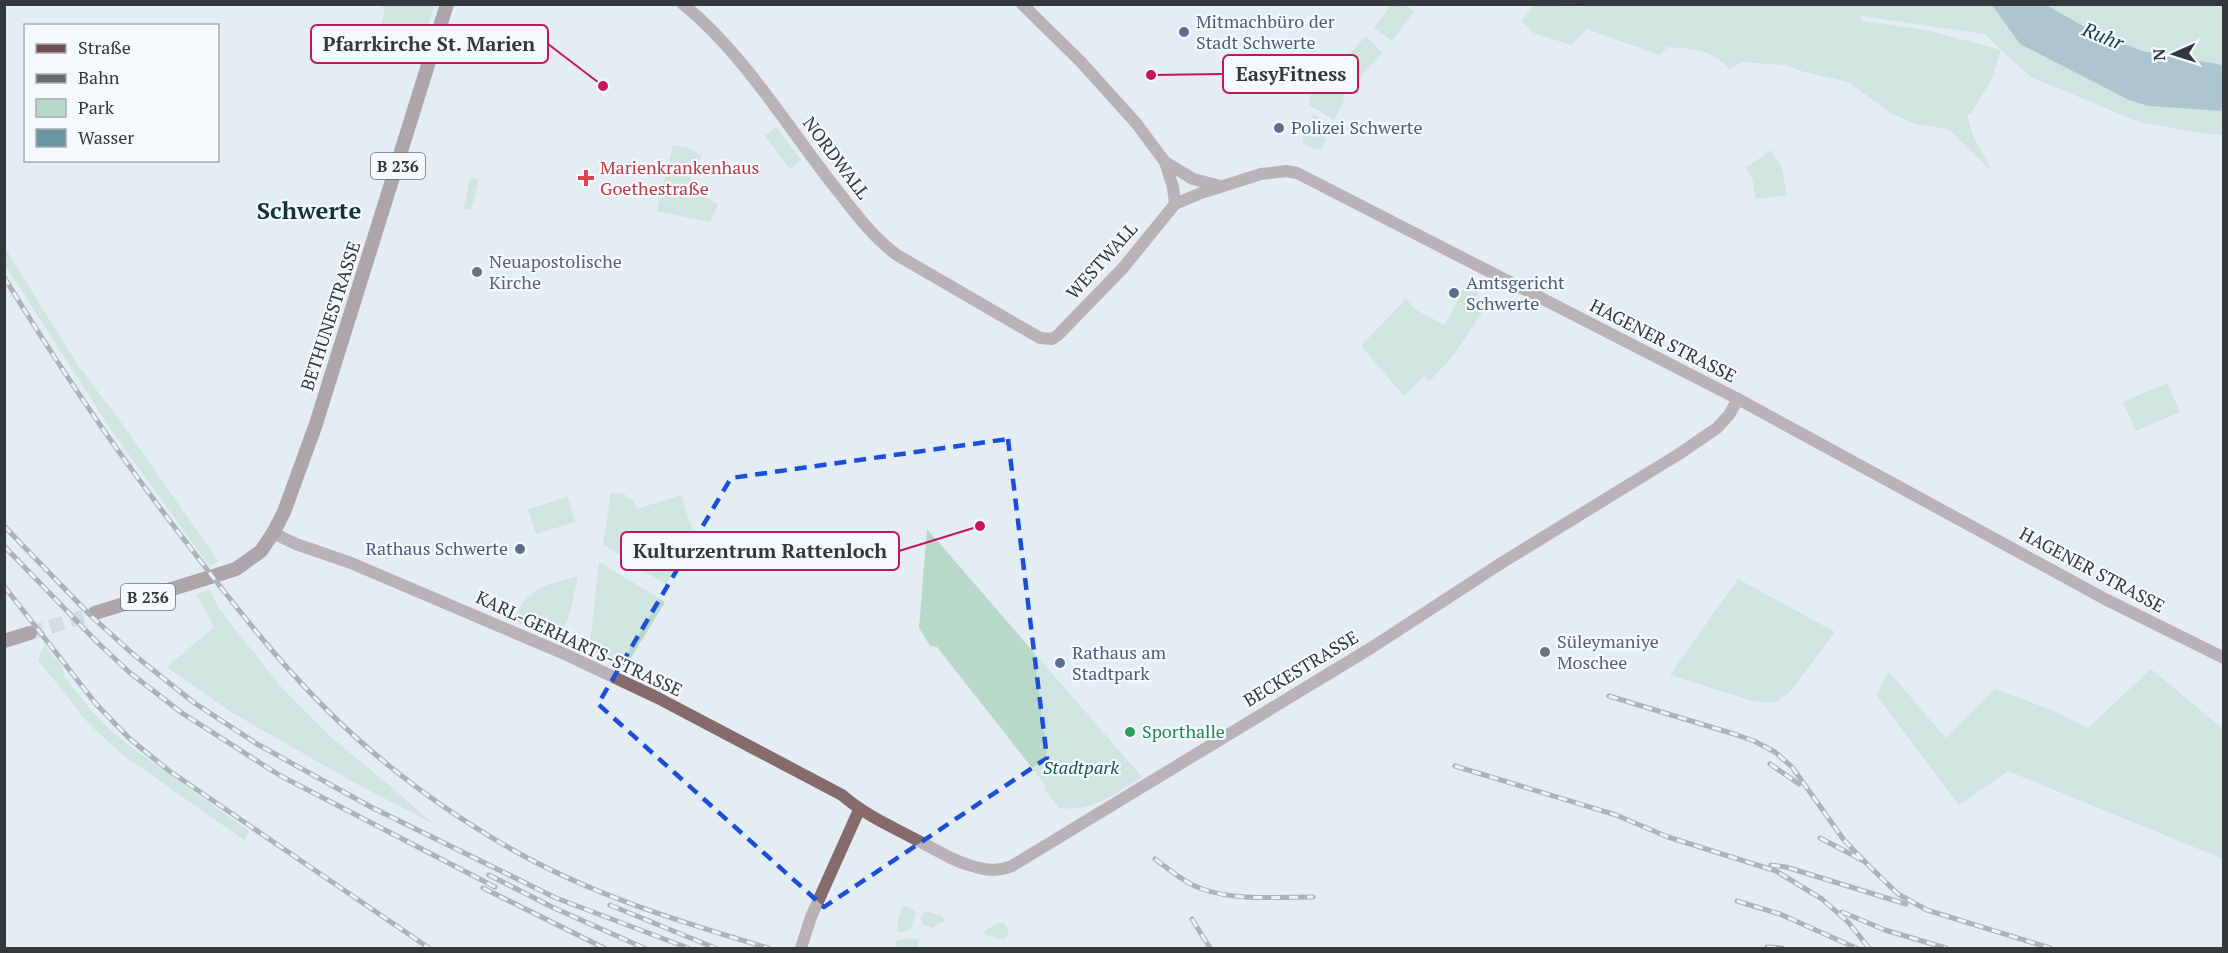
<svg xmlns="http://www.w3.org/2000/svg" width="2228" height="953" font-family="'PT Serif',serif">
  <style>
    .green { fill: #b8d9c8; fill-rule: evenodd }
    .water { fill: #6a95a1 }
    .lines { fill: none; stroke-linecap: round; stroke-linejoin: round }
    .primary-tunnel { stroke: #c1c8cf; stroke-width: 14; stroke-dasharray: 14 7; stroke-linecap: butt }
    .secondary { stroke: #866b6d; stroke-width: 12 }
    .primary { stroke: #6e4e50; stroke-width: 14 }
    .rail-casing { stroke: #676c70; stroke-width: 5 }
    .rail { stroke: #f4f9fe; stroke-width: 3; stroke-dasharray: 9; stroke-linecap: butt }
    .marked { fill: none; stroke: #1d4ed8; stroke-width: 4.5; stroke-dasharray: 12 8; stroke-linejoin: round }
    .service-dot { fill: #5c6f8a; stroke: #f4f9fe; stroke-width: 2 }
    .health-dot { fill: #e0444e; stroke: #f4f9fe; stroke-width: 2 }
    .worship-dot { fill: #6b7280; stroke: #f4f9fe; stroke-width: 2 }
    .leisure-dot { fill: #2e9e5b; stroke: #f4f9fe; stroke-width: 2 }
    .labels { text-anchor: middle; stroke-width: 4.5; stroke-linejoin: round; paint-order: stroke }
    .shield { fill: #f4f9fe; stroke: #6e7276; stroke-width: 1.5 }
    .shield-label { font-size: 16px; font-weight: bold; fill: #35383b }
    .service-label { font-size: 18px; fill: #4e5e75; stroke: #f4f9fe; text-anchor: start }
    .street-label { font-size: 18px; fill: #35383b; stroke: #f4f9fe }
    .health-label { font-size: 18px; fill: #be3a42; stroke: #f4f9fe; text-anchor: start }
    .worship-label { font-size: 18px; fill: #5b616d; stroke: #f4f9fe; text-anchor: start }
    .leisure-label { font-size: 18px; fill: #27864d; stroke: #f4f9fe; text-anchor: start }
    .park-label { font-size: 18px; font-style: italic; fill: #155a40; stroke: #f4f9fe }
    .water-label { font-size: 20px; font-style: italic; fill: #163f48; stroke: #f4f9fe }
    .district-label { font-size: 24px; font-weight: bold; fill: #113436; stroke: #f4f9fe }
    .leader { fill: none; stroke: #c2185b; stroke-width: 2 }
    .callout-dot { fill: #c2185b; stroke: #f4f9fe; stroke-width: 2 }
    .callout { fill: #f4f9fe; stroke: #c2185b; stroke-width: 2 }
    .callout-label { font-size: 20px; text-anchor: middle; font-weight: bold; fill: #35383b }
  </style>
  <rect width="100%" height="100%" fill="#e4ecf4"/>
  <!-- green -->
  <g class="green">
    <path d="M1590,4L1992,5L2020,44L2129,100L2148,106L2223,111V135L2206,134L2139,122L2031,77L2001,50L1992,79L1970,114L1967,113L1972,134L1992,171L1948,129L1915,124L1891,113L1848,82L1804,72L1785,65L1742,62L1730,69C1711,49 1694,49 1668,47L1659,55L1587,29L1571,45L1534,33L1521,21L1535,5L1583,7ZM1860,16L1985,34L2001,50L1926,30L1863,21Z"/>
    <polygon points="380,5 434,5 422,47 379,33 385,9"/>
    <polygon points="1391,5 1405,5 1414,11 1392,41 1374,28"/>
    <polygon points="2046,5 2223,5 2223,65 2142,51 2092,31"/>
    <polygon points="1366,36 1382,53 1353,85 1335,70"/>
    <polygon points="1328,80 1343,91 1344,101 1334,120 1309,105 1311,92"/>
    <polygon points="1314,115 1318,116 1319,123 1325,122 1329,129 1322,148 1315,150 1302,142 1309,120"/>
    <polygon points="776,127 801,160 790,169 765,136"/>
    <polygon points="673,145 686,147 702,155 686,188 718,204 710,222 657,211"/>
    <polygon points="1771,150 1782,168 1787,195 1756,199 1752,177 1746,168"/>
    <polygon points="470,178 479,180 471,210 464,208"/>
    <polygon points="5,248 77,364 123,425 219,562 209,566 112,431 5,265"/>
    <polygon points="1469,278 1483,284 1476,297 1488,304 1453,356 1430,381 1424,376 1404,396 1361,346 1406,299 1416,310 1445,325"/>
    <polygon points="2167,383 2180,412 2136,431 2123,402"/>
    <polygon points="611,493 625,494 626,497 633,500 636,507 640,508 681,495 694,535 666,585 603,544"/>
    <polygon points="568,497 575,522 536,534 528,509"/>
    <path d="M927,529L1142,777C1113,794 1094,812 1059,808L1044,789L1046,786L1040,778L937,647L930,646L919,628Z"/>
    <polygon points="599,562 665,602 626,666 597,654 590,644"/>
    <path d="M578,576C573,595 571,633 550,637L513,621C530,584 543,587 578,576Z"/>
    <polygon points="1738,579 1835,632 1790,692 1775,702 1756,702 1670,675"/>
    <polygon points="210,590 219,609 283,689 333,739 388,784 432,823 353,782 231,712 167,667 214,627 197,594"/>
    <polygon points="44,645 62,667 64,676 90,709 109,729 132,748 249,831 244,840 123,755 89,724 38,660"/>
    <polygon points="2151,669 2223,729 2223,859 2008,771 1959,805 1876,695 1889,672 1946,738 1995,689 2052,710 2088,728"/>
    <path d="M906,906L914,910L916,913L910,930L899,933C894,927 900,914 903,907Z"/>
    <polygon points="925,911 942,916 945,922 939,923 933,928 923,925 921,917"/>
    <polygon points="999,923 1004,923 1008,929 1008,934 1003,940 983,934 987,929"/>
    <polygon points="911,938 919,940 918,948 896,948 895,943 897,940"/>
  </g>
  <!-- water -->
  <polygon class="water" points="1992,5 2046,5 2092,31 2142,51 2223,65 2223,111 2148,106 2129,100 2020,44"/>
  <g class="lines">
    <!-- primary-tunnel -->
    <polyline class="primary-tunnel" points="30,633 95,613"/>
    <!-- secondary -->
    <g class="secondary">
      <path d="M683,4C745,54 791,133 841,195C858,217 875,239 897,255L1040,338L1052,339L1058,335L1123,268L1175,204L1201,193L1261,174L1286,171L1297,173L1738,399L2105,599L2224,658"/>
      <polyline points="1022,4 1081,62 1136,123 1165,162 1173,187 1175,204"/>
      <polyline points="1165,162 1193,179 1221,186"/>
      <path d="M273,533L296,544L351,563L567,655L658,698L842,795C865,815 890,826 917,840C936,850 955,862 976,867C988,871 1000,871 1012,866L1371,648L1503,562L1679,454L1717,428L1729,415L1738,399"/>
      <polyline points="801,948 811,917 859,810"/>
    </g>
    <!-- primary -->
    <g class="primary">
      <polyline points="95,613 236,569 261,551 273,533 284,512 316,424 447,4"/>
      <polyline points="4,641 30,633"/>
    </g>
    <defs>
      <g id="rail">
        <path d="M4,277C60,369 120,457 186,542C243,617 302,693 375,754C417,790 464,822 513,850C592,895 681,922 768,948"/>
        <polyline points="4,526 90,615 133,654 193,702 257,744 371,807 556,898 688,948"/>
        <polyline points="4,546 97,642 129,672 182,713 279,775 495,887"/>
        <polyline points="4,586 96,704 130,739 168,770 429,948"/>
        <polyline points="1609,696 1734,734 1754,741 1775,752 1792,767 1844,840 1864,861"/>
        <polyline points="1770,764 1799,784"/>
        <polyline points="1455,766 1616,815 1668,837 1776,871 1822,899 1848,922 1869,948"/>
        <polyline points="1820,838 1864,861 1898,894 1927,910 2050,948"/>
        <path d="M1155,859C1170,870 1185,883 1202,889C1237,901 1276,897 1313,897"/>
        <polyline points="1771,865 1786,867 1906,904"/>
        <polyline points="489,875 552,907 644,948"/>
        <polyline points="483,888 604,948"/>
        <polyline points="1737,901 1780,914 1856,948"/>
        <polyline points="610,905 715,948"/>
        <polyline points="1842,912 1885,930 1946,948"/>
        <polyline points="1192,919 1210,948"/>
        <polyline points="1767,947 1782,948"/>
      </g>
    </defs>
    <!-- rail casing -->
    <use href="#rail" class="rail-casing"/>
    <!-- rail -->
    <use href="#rail" class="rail"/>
  </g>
  <!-- marked area -->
  <path d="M0 0H2228V953H0ZM1008,439L1047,758L824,907L598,704L731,478Z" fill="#e4ecf4" fill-opacity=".55" fill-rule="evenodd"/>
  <path class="marked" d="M1008,439L1047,758L824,907L598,704L731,478Z"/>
  <!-- markers -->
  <g class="service-dot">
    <circle cx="1184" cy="32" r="6"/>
    <circle cx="1279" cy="128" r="6"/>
    <circle cx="1454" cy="293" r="6"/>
    <circle cx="520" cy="549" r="6"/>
    <circle cx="1060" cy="663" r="6"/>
  </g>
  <path class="health-dot" d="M583 169h6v6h6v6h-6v6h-6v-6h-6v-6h6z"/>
  <g class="worship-dot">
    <circle cx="477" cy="272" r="6"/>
    <circle cx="1545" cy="652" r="6"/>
  </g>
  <circle class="leisure-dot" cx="1130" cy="732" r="6"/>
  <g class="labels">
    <!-- shield labels -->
    <g class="shield">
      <rect x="371" y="153" width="54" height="26" rx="4.5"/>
      <rect x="121" y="584" width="54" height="26" rx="4.5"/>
    </g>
    <g class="shield-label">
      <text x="398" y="172">B 236</text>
      <text x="148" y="603">B 236</text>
    </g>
    <!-- service labels -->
    <g class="service-label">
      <text x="1196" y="28">Mitmachbüro der<tspan x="1196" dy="21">Stadt Schwerte</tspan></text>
      <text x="1291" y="134">Polizei Schwerte</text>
      <text x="1466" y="289">Amtsgericht<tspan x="1466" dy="21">Schwerte</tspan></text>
      <text x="508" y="555" text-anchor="end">Rathaus Schwerte</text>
      <text x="1072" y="659">Rathaus am<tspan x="1072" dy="21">Stadtpark</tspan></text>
    </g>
    <!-- street labels -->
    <g class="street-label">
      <text transform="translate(836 158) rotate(53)" y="6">NORDWALL</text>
      <text transform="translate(1102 261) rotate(-48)" y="6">WESTWALL</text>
      <text transform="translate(331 316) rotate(-72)" y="6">BETHUNESTRASSE</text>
      <text transform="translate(1663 341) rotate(27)" y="6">HAGENER STRASSE</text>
      <text transform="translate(2092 570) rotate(28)" y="6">HAGENER STRASSE</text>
      <text transform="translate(579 644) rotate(25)" y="6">KARL-GERHARTS-STRASSE</text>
      <text transform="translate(1301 669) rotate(-31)" y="6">BECKESTRASSE</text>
    </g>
    <!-- health labels -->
    <g class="health-label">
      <text x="600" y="174">Marienkrankenhaus<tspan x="600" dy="21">Goethestraße</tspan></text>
    </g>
    <!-- worship labels -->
    <g class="worship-label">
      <text x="489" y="268">Neuapostolische<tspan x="489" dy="21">Kirche</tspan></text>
      <text x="1557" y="648">Süleymaniye<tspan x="1557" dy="21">Moschee</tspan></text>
    </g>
    <!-- leisure labels -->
    <g class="leisure-label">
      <text x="1142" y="738">Sporthalle</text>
    </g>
    <!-- park labels -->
    <g class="park-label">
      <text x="1081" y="774">Stadtpark</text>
    </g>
    <!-- water labels -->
    <g class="water-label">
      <text transform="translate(2103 36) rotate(22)" y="7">Ruhr</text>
    </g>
    <!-- district labels -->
    <g class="district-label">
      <text x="309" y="219">Schwerte</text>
    </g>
  </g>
  <!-- callouts -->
  <path class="leader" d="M603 86L548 44M1151 75L1223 74M980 526L899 551"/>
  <g class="callout-dot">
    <circle cx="603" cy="86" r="6"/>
    <circle cx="1151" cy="75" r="6"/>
    <circle cx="980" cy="526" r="6"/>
  </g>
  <g class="callout">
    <rect x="311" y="25" width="237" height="38" rx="6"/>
    <rect x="1223" y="55" width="135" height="38" rx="6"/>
    <rect x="621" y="532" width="278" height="38" rx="6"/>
  </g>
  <g class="callout-label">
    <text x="429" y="51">Pfarrkirche St. Marien</text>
    <text x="1291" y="81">EasyFitness</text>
    <text x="760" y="558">Kulturzentrum Rattenloch</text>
  </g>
  <!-- border -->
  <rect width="2228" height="953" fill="none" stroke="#35383b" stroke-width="12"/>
  <!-- legend -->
  <rect x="24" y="24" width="195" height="138" fill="#f4f9fe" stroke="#a8acb0" stroke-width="1.5"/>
  <rect x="36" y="44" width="30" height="9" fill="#6e4e50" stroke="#a8acb0" stroke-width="1.5"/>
  <text x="78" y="54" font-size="18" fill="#35383b">Straße</text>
  <rect x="36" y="74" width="30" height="9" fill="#676c70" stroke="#a8acb0" stroke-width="1.5"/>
  <text x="78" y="84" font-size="18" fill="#35383b">Bahn</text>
  <rect x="36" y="99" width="30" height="18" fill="#b8d9c8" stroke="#a8acb0" stroke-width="1.5"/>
  <text x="78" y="114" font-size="18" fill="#35383b">Park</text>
  <rect x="36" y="129" width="30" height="18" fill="#6a95a1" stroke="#a8acb0" stroke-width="1.5"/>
  <text x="78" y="144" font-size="18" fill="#35383b">Wasser</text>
  <!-- north arrow -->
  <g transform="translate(2174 54) rotate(267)" stroke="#f4f9fe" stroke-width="4.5" paint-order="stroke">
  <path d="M0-4.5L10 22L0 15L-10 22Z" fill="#35383b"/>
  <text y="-9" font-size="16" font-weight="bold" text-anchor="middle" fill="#35383b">N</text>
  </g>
</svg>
